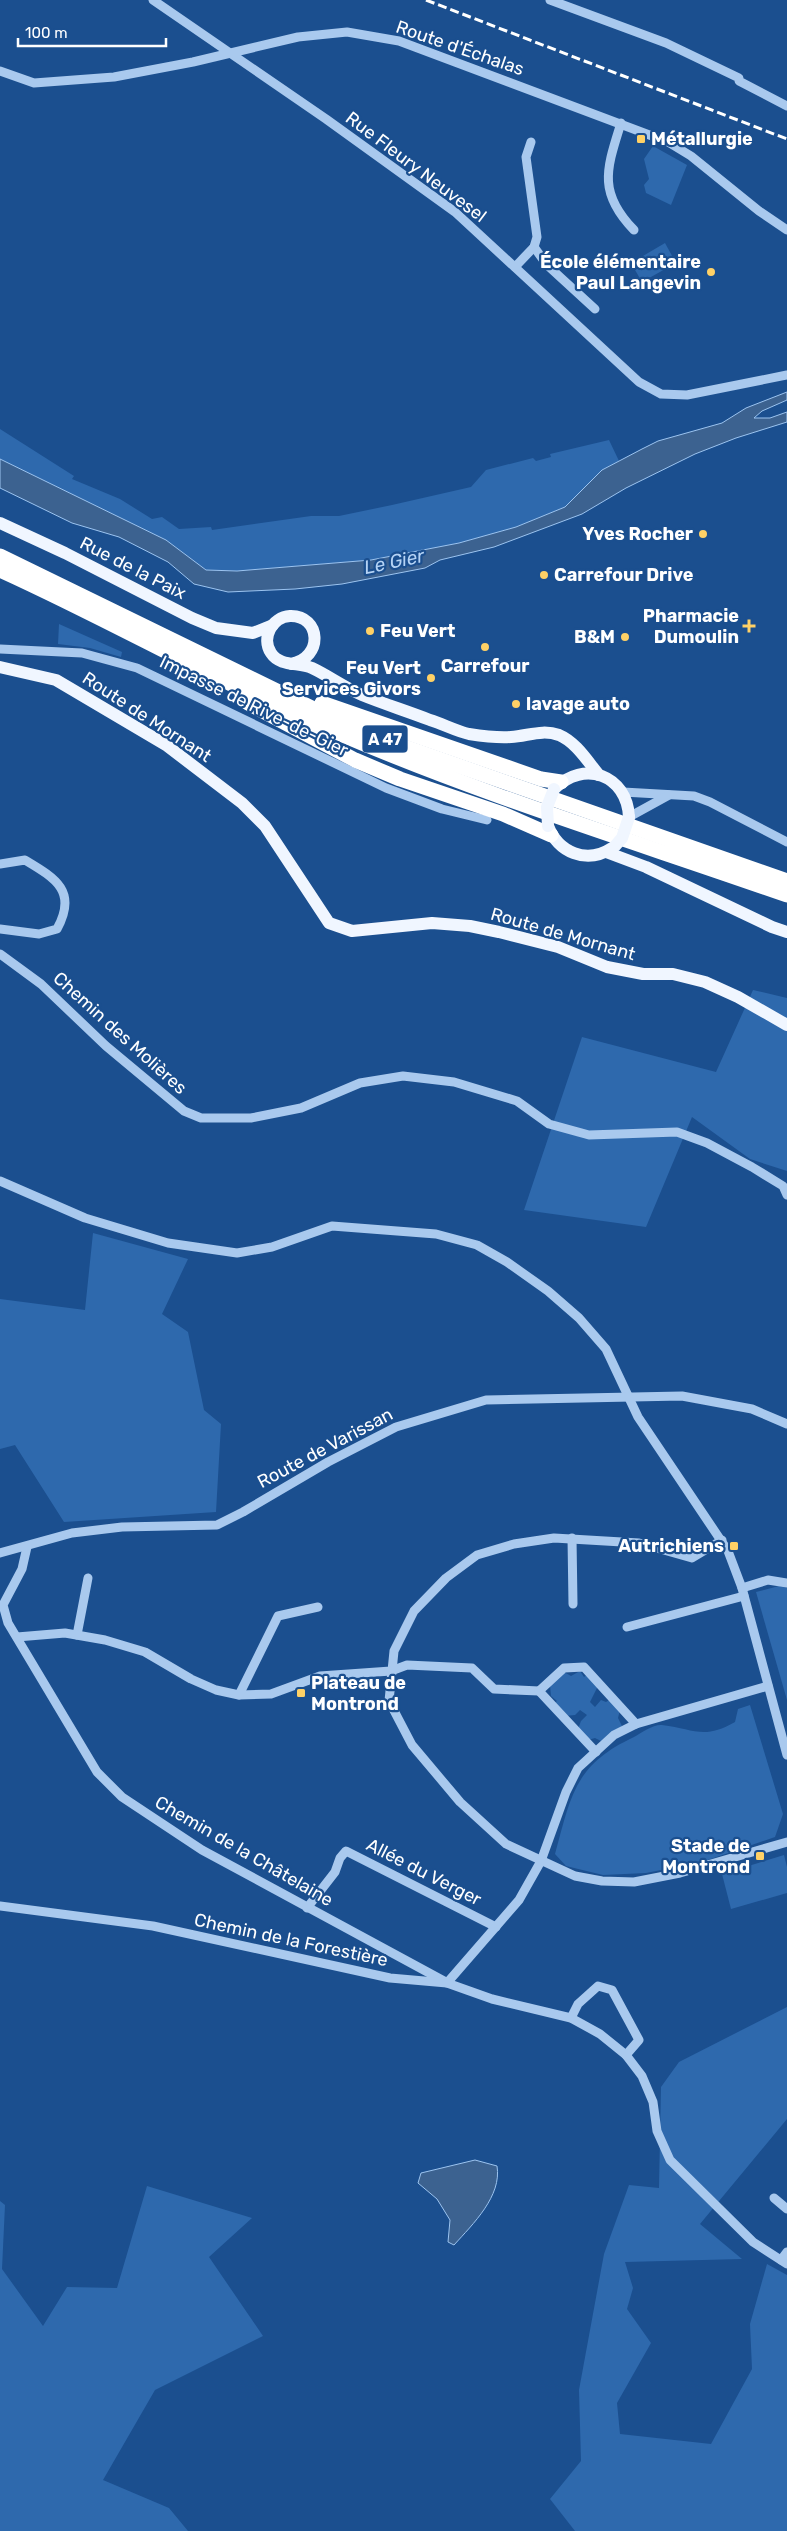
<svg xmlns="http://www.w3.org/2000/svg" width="787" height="2531" font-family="Rubik,sans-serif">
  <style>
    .green { fill: #2e69ad }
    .water { fill: #3c6290; stroke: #9cc4f0 }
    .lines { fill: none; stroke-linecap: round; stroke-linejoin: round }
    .minor { stroke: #a9c9ee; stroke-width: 9 }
    .major { stroke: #f0f6ff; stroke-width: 12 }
    .highway { stroke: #fff; stroke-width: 15 }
    .rail { stroke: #fff; stroke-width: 3; stroke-dasharray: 9 4; stroke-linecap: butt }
    .major-bridge { stroke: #f0f6ff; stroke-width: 12 }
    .poi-dot { fill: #ffd166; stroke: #1b4f8f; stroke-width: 2 }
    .labels { text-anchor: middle; stroke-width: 4.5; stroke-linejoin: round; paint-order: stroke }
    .shield { fill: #1b4f8f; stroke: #bbcadd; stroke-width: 1 }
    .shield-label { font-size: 16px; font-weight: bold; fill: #fff }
    .street-label { font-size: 18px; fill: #fff; stroke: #1b4f8f }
    .poi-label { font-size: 18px; font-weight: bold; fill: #fff; stroke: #1b4f8f; text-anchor: end }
    .water-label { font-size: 19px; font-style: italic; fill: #b5d3f5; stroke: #1b4f8f }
  </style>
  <rect width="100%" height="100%" fill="#1b4f8f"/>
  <!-- green -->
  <g class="green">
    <polygon points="653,146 687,165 671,205 646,193 644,185 649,179 644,159"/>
    <polygon points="665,243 676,263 642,282 631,263"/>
    <polygon points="0,429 74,476 72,479 120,499 152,519 162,517 179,529 211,527 212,530 311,516 339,516 392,505 471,487 486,470 533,458 536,461 551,457 550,454 609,440 619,461 602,470 565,507 516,527 459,543 371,560 237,571 206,570 166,540 0,459"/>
    <polygon points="59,624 122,652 121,657 90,648 58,644"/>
    <polygon points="753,990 787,998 787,1171 750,1159 692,1117 646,1227 524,1210 582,1037 716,1072"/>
    <polygon points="93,1233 188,1259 162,1314 188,1332 204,1410 221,1424 216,1512 64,1522 15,1445 0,1449 0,1299 85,1310"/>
    <polygon points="779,1586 787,1588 787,1700 756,1592"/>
    <polygon points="580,1671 584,1677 588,1674 598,1686 590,1702 595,1707 601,1700 606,1702 611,1699 620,1710 618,1718 622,1726 601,1741 595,1738 588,1740 578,1729 581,1721 587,1715 580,1710 575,1715 565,1716 553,1704 557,1701 551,1696 550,1685 564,1672 571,1676"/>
    <path d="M750,1705L783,1814L775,1837L702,1862L646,1873L603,1875L566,1866L555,1854C571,1796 574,1765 634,1737C641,1733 654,1724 662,1725C694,1729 704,1740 735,1722L738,1709Z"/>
    <polygon points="784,1855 787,1867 787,1893 731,1909 722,1874"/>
    <polygon points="787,2007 787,2119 700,2224 742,2259 625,2262 633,2288 627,2309 651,2343 617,2403 620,2434 711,2444 752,2369 750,2324 767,2264 787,2275 787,2531 575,2531 550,2499 581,2461 579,2390 604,2254 629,2185 659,2188 661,2087 679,2062"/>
    <polygon points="147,2186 252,2218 209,2257 263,2336 155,2390 103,2480 169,2508 188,2531 0,2531 0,2201 5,2205 2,2269 43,2326 67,2287 117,2288"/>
  </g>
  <!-- water -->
  <g class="water">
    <polygon points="787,392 787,400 762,411 754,418 770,418 787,412 787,422 736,438 695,454 626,488 582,514 494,547 440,560 425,568 342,584 295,589 228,592 194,584 168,562 119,537 72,523 0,488 0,459 166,540 206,570 237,571 371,560 459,543 516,527 565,507 602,470 642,449 658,441 722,423 746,408"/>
    <path d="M475,2160L497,2166C502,2196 473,2224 454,2245L448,2242L450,2220L437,2199L418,2183L421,2173Z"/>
  </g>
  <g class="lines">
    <!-- minor -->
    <g class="minor">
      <polyline points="153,0 326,119 455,212 639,382 661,394 687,395 787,375"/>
      <polyline points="550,0 666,43 739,78 739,81 787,106"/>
      <polyline points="0,71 34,83 114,77 193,62 298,37 347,32 399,41 668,142 691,156 759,211 787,230"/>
      <path d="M621,123C607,168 597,192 634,230"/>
      <polyline points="534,247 547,265 595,309"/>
      <polyline points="515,267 534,247 537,237 526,157 531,142"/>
      <polyline points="0,649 82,653 137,668 386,788 442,809 487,820"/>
      <polyline points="623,792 694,796 710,802 787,842"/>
      <polyline points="629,817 669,795"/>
      <path d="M0,864L25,860C55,878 78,891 57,929L39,934L0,929"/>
      <polyline points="0,954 41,984 106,1046 184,1111 201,1118 251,1118 301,1108 360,1083 403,1076 454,1082 517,1101 549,1124 589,1135 677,1132 707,1143 752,1167 783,1186 787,1195"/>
      <polyline points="0,1181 85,1218 168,1243 237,1253 272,1247 332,1226 436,1234 477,1245 507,1262 548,1291 579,1318 606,1349 638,1417 728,1551 742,1588 787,1755"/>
      <polyline points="572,1538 573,1604"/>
      <polyline points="722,1540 692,1558 639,1543 554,1538 514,1544 477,1555 446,1578 414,1611 394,1651 389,1701 412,1745 460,1802 506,1844 575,1876 602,1881 634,1882 680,1873 787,1842"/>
      <polyline points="27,1547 22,1569 3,1605 8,1623 97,1772 122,1797 202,1850 444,1981"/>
      <polyline points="0,1553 72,1533 122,1527 217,1525 243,1512 328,1462 396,1427 486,1400 682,1396 752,1409 787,1424"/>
      <polyline points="742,1588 768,1580 787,1583"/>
      <polyline points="627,1627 744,1596"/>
      <polyline points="77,1635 88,1578"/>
      <polyline points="17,1637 65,1633 105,1640 145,1652 191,1679 216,1690 239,1695 271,1694 320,1676 391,1671 407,1665 472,1668 494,1689 539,1691"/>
      <polyline points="239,1695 278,1616 318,1607"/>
      <polyline points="596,1752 539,1691 564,1668 584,1667 636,1724"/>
      <polyline points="0,1906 153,1926 390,1978 447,1983 492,1999 571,2018 600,2034 626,2055 642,2076 653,2102 657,2131 670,2160 753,2242 787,2264"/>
      <polyline points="307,1908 335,1872 340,1858 346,1851 496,1927"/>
      <polyline points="447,1983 519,1900 541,1861 566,1792 578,1768 614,1735 636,1724 768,1686"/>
      <polyline points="571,2018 578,2004 598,1986 612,1990 639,2040 626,2055"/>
      <polyline points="774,2198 787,2209"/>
      <polyline points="781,2260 787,2252"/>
    </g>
    <!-- major -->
    <g class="major">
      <polyline points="0,523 65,553 192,618 216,628 253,633 273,625"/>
      <path d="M291,664C324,658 321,615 290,616C272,617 261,638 271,653C280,667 299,662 312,668C329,676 345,688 362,695C384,704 407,711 430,720C443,724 456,731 469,734C482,736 498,738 511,737C528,736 542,729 559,735C576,742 588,762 599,775"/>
      <polyline points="0,667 56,680 166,745 242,803 265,826 329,923 352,931 432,923 470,926 499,932 558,947 607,967 643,974 673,974 705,982 738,997 787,1025"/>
      <path d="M554,789C584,759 627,775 629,817"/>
      <path d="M548,826C558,852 586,865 612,848"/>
      <polyline points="606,852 646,867 772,927 787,932"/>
    </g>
    <!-- highway -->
    <g class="highway">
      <polyline points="0,556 326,715 405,747 787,881"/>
      <path d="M0,570C113,621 221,684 336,732C482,795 636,842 787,895"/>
      <polyline points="248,703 355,760 400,779 503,814 551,835"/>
      <polyline points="322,703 541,779 561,782"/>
    </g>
    <!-- rail -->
    <polyline class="rail" points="426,0 787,139"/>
    <!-- major-bridge -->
    <g class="major-bridge">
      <polyline points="548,826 547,807 554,789"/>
      <polyline points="615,846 622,838 629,817"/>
    </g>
  </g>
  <!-- markers -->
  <g class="poi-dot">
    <rect x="636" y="134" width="10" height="10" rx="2.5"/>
    <circle cx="711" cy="272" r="5"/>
    <circle cx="703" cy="534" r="5"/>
    <circle cx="544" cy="575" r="5"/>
    <path d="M746.5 618.5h5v5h5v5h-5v5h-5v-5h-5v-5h5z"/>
    <circle cx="370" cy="631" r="5"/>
    <circle cx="625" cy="637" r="5"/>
    <circle cx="485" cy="647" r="5"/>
    <circle cx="431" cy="678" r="5"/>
    <circle cx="516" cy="704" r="5"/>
    <rect x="729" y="1541" width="10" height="10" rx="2.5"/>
    <rect x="296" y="1688" width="10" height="10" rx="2.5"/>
    <rect x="755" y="1851" width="10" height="10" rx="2.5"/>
  </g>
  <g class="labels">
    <!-- shield labels -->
    <rect class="shield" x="362.5" y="725.5" width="45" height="27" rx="4"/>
    <g class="shield-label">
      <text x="385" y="745">A 47</text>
    </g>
    <!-- street labels -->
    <g class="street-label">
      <text transform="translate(460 48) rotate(19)" y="6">Route d'Échalas</text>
      <text transform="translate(416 167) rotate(37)" y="6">Rue Fleury Neuvesel</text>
      <text transform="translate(133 568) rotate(27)" y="6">Rue de la Paix</text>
      <text transform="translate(254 706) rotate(26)" y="6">Impasse de Rive-de-Gier</text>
      <text transform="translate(147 717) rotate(33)" y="6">Route de Mornant</text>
      <text transform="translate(563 934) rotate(16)" y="6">Route de Mornant</text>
      <text transform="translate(120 1033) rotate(42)" y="6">Chemin des Molières</text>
      <text transform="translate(325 1448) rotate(-28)" y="6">Route de Varissan</text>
      <text transform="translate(244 1851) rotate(30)" y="6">Chemin de la Châtelaine</text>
      <text transform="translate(424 1872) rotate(27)" y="6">Allée du Verger</text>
      <text transform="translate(291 1940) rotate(12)" y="6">Chemin de la Forestière</text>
    </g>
    <!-- poi labels -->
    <g class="poi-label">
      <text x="651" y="145" text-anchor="start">Métallurgie</text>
      <text x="701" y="268">École élémentaire<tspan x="701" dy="21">Paul Langevin</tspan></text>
      <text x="693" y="540">Yves Rocher</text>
      <text x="554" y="581" text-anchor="start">Carrefour Drive</text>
      <text x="739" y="622">Pharmacie<tspan x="739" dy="21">Dumoulin</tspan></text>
      <text x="380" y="637" text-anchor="start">Feu Vert</text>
      <text x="615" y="643">B&amp;M</text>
      <text x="485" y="672" text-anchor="middle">Carrefour</text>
      <text x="421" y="674">Feu Vert<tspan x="421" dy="21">Services Givors</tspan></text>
      <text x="526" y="710" text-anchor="start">lavage auto</text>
      <text x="724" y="1552">Autrichiens</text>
      <text x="311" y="1689" text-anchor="start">Plateau de<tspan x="311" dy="21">Montrond</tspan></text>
      <text x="750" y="1852">Stade de<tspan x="750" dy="21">Montrond</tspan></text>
    </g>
    <!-- water labels -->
    <g class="water-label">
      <text transform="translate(394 561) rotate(-12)" y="7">Le Gier</text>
    </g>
  </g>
  <!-- scale -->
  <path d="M18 38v8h148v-8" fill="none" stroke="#ffffff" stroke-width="2.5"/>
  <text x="25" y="38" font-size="15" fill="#ffffff" stroke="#1b4f8f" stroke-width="4" paint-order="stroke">100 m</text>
</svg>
